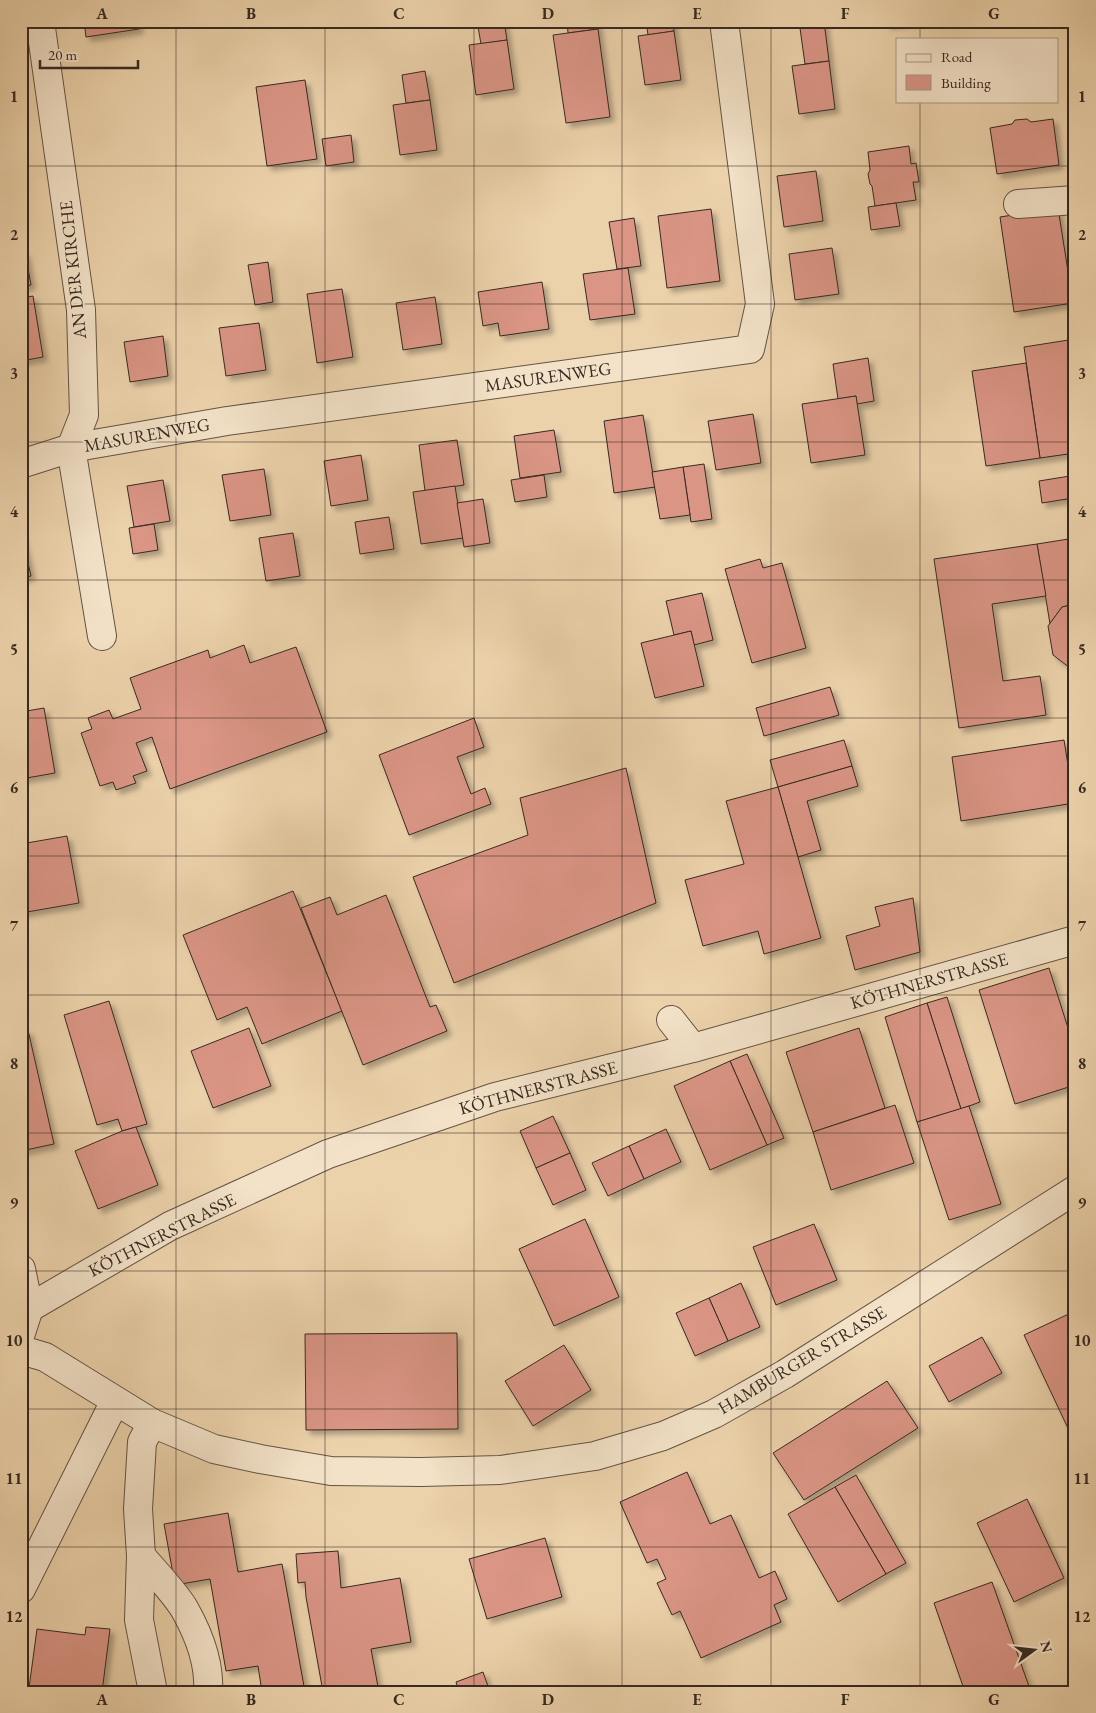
<svg xmlns="http://www.w3.org/2000/svg" width="1096" height="1713" font-family="'EB Garamond',serif">
  <style>
    .building { fill: #da9585; stroke: #362a22; filter: url(#shadow) }
    .lines { fill: none; stroke-linecap: round; stroke-linejoin: round }
    .minor-casing { stroke: #645444; stroke-width: 30 }
    .minor { stroke: #f3e2c8; stroke-width: 28 }
    .grid { fill: none; stroke: #362a22; stroke-width: 1; stroke-opacity: 0.55 }
    .labels { text-anchor: middle; stroke-width: 4; stroke-linejoin: round; paint-order: stroke }
    .street-label { font-size: 18px; fill: #362a22; stroke: #f3e2c8 }
    .neatline { fill: none; stroke: #362a22; stroke-width: 2 }
    .grid-label { font-size: 16px; text-anchor: middle; font-weight: bold; fill: #362a22 }
  </style>
  <defs>
    <filter id="shadow"><feDropShadow dx="4.5" dy="4.5" stdDeviation="2.5" flood-color="#0004"/></filter>
  </defs>
  <rect width="100%" height="100%" fill="#ecd2ab"/>
  <filter id="stains"><feTurbulence type="fractalNoise" baseFrequency=".004" numOctaves="4"/><feColorMatrix values="0 0 0 0 .2 0 0 0 0 .09 0 0 0 0 .02 0 0 0 .5 -.17"/></filter>
  <radialGradient id="worn" r=".72"><stop offset=".6" stop-color="#630" stop-opacity="0"/><stop offset="1" stop-color="#630" stop-opacity=".3"/></radialGradient>
  <!-- building -->
  <g class="building">
    <polygon points="84,21 138,21 139,29 86,37"/>
    <polygon points="477,21 504,21 507,40 481,44"/>
    <polygon points="567,21 596,21 598,29 568,33"/>
    <polygon points="646,21 673,21 674,31 648,35"/>
    <polygon points="799,21 824,21 829,61 805,64"/>
    <polygon points="886,21 914,21 886,25"/>
    <polygon points="598,29 610,117 566,123 553,35"/>
    <polygon points="674,31 681,80 645,85 638,36"/>
    <polygon points="507,40 514,89 476,95 469,45"/>
    <polygon points="829,61 835,109 799,114 792,66"/>
    <polygon points="425,71 430,100 406,103 402,75"/>
    <polygon points="305,80 317,159 267,166 256,87"/>
    <polygon points="430,100 437,150 400,155 393,105"/>
    <polygon points="1027,119 1031,122 1053,119 1059,165 997,174 990,128 1012,124 1015,120"/>
    <polygon points="351,135 354,162 326,166 322,139"/>
    <polygon points="909,146 911,164 916,163 919,182 913,182 916,200 875,206 872,186 870,184 868,174 870,170 868,152"/>
    <polygon points="816,171 823,221 784,227 777,176"/>
    <polygon points="896,203 900,226 871,230 868,207"/>
    <polygon points="1058,208 1073,303 1014,312 1000,217"/>
    <polygon points="711,209 720,281 667,288 658,216"/>
    <polygon points="634,218 641,266 617,269 609,222"/>
    <polygon points="832,248 839,294 795,300 789,254"/>
    <polygon points="25,252 31,285 21,287 21,253"/>
    <polygon points="268,262 273,302 255,305 248,265"/>
    <polygon points="628,268 635,314 590,320 583,274"/>
    <polygon points="542,282 549,329 500,336 498,323 483,326 478,292"/>
    <polygon points="342,289 353,357 317,363 307,294"/>
    <polygon points="33,296 43,357 21,361 21,298"/>
    <polygon points="435,297 442,344 403,350 396,303"/>
    <polygon points="259,323 266,370 226,376 219,328"/>
    <polygon points="163,336 168,376 130,382 124,342"/>
    <polygon points="1075,339 1075,453 1040,458 1024,347"/>
    <polygon points="868,358 874,401 857,404 856,396 838,399 833,364"/>
    <polygon points="1026,363 1040,458 986,466 972,371"/>
    <polygon points="856,396 865,455 811,463 802,404"/>
    <polygon points="753,414 761,463 716,470 708,421"/>
    <polygon points="643,415 655,487 614,493 604,421"/>
    <polygon points="554,430 561,472 520,478 514,436"/>
    <polygon points="457,440 464,485 425,491 419,445"/>
    <polygon points="361,455 368,500 331,506 324,461"/>
    <polygon points="704,464 712,519 691,522 683,467"/>
    <polygon points="683,467 690,515 660,519 652,472"/>
    <polygon points="264,469 271,515 230,521 222,475"/>
    <polygon points="544,475 547,497 515,502 511,480"/>
    <polygon points="1070,476 1073,498 1042,503 1039,481"/>
    <polygon points="163,480 170,521 134,527 127,486"/>
    <polygon points="455,486 463,538 421,544 413,492"/>
    <polygon points="483,499 490,543 464,547 457,503"/>
    <polygon points="389,517 394,549 360,554 355,522"/>
    <polygon points="154,524 158,550 133,554 129,528"/>
    <polygon points="21,532 31,576 21,578"/>
    <polygon points="293,533 300,576 266,581 259,538"/>
    <polygon points="1075,538 1075,604 1062,607 1050,624 1037,544"/>
    <polygon points="1037,544 1046,596 992,604 1003,681 1040,676 1046,715 959,728 934,559"/>
    <polygon points="760,559 763,568 782,563 806,648 752,663 725,569"/>
    <polygon points="702,593 713,640 694,645 691,631 674,635 666,601"/>
    <polygon points="1075,604 1075,671 1074,671 1053,655 1048,626 1062,607"/>
    <polygon points="691,631 704,686 655,698 641,643"/>
    <polygon points="244,645 250,663 296,647 327,732 170,789 152,737 136,743 147,771 133,776 136,783 116,790 113,782 100,786 81,733 92,729 88,718 109,710 113,719 141,709 130,678 208,650 210,658"/>
    <polygon points="830,687 839,715 764,736 756,708"/>
    <polygon points="44,708 55,773 21,779 21,712"/>
    <polygon points="474,718 484,747 457,757 471,794 485,788 491,804 409,835 379,755"/>
    <polygon points="844,740 852,766 778,787 770,760"/>
    <polygon points="1064,740 1074,803 961,821 952,757"/>
    <polygon points="852,766 858,786 807,801 821,850 798,857 778,787"/>
    <polygon points="626,768 656,903 454,983 413,877 528,835 520,798"/>
    <polygon points="778,787 821,938 764,954 758,931 703,946 685,880 744,864 726,801"/>
    <polygon points="67,836 79,903 21,913 21,844"/>
    <polygon points="293,891 342,1011 262,1044 247,1007 217,1020 183,935"/>
    <polygon points="386,895 430,1007 436,1005 447,1031 363,1065 301,908 330,897 337,915"/>
    <polygon points="913,898 920,952 855,970 846,936 880,926 875,907"/>
    <polygon points="1049,968 1075,1050 1075,1085 1015,1104 979,990"/>
    <polygon points="947,997 980,1102 961,1109 927,1003"/>
    <polygon points="109,1001 147,1124 122,1131 118,1119 97,1125 64,1015"/>
    <polygon points="927,1003 961,1109 917,1122 885,1017"/>
    <polygon points="249,1028 271,1086 213,1108 191,1051"/>
    <polygon points="859,1028 885,1108 813,1132 786,1052"/>
    <polygon points="28,1030 54,1144 21,1151 21,1032"/>
    <polygon points="747,1054 784,1138 767,1145 730,1061"/>
    <polygon points="730,1061 767,1145 710,1170 674,1086"/>
    <polygon points="895,1105 914,1163 831,1190 813,1132"/>
    <polygon points="969,1106 1001,1204 949,1220 917,1122"/>
    <polygon points="553,1116 570,1153 536,1168 520,1131"/>
    <polygon points="136,1127 158,1185 98,1209 75,1151 122,1131"/>
    <polygon points="666,1129 681,1162 644,1179 629,1146"/>
    <polygon points="629,1146 644,1179 608,1196 592,1163"/>
    <polygon points="570,1153 586,1190 553,1205 536,1168"/>
    <polygon points="585,1219 619,1297 554,1326 519,1249"/>
    <polygon points="814,1224 837,1280 776,1305 753,1247"/>
    <polygon points="741,1283 760,1327 728,1341 709,1298"/>
    <polygon points="709,1298 728,1341 695,1356 676,1313"/>
    <polygon points="1075,1311 1075,1440 1074,1441 1024,1335"/>
    <polygon points="457,1333 458,1429 306,1430 305,1334"/>
    <polygon points="982,1337 1002,1373 949,1402 929,1366"/>
    <polygon points="564,1345 591,1390 533,1426 505,1381"/>
    <polygon points="887,1381 918,1428 804,1500 773,1453"/>
    <polygon points="687,1472 710,1524 731,1515 759,1578 775,1571 787,1599 774,1605 781,1622 701,1658 680,1611 672,1615 657,1583 666,1579 657,1559 647,1563 620,1502"/>
    <polygon points="856,1475 906,1563 886,1574 835,1487"/>
    <polygon points="835,1487 886,1574 838,1602 788,1514"/>
    <polygon points="1027,1499 1064,1578 1014,1602 977,1523"/>
    <polygon points="228,1513 238,1572 282,1564 305,1692 262,1692 258,1666 226,1671 210,1579 175,1585 164,1524"/>
    <polygon points="545,1538 562,1597 487,1619 469,1559"/>
    <polygon points="338,1551 341,1588 400,1578 411,1642 371,1649 379,1692 323,1692 306,1597 305,1582 298,1583 296,1554"/>
    <polygon points="992,1582 1031,1692 965,1692 934,1603"/>
    <polygon points="86,1627 110,1629 102,1692 62,1692 29,1688 37,1629 85,1635"/>
    <polygon points="483,1672 490,1692 459,1692 456,1682"/>
  </g>
  <g class="lines">
    <defs>
      <g id="minor">
        <polyline points="40,21 81,310 84,415 71,448 102,636"/>
        <polyline points="1018,204 1075,200"/>
        <polyline points="21,464 71,448 227,421 750,349 760,304 724,21"/>
        <polyline points="671,1020 693,1048"/>
        <polyline points="21,1269 29,1308 21,1333"/>
        <polyline points="29,1308 170,1226 328,1154 495,1097 693,1048 1075,940"/>
        <polyline points="21,1350 45,1357 152,1423 214,1449 260,1459 331,1471 421,1472 500,1470 595,1456 663,1436 714,1414 785,1374 1075,1190"/>
        <polyline points="152,1423 142,1442 138,1509 141,1556 139,1620 153,1692"/>
        <path d="M141,1556C154,1571 176,1594 185,1610C199,1635 210,1664 208,1692"/>
        <polyline points="21,1589 115,1401"/>
      </g>
    </defs>
    <!-- minor casing -->
    <use href="#minor" class="minor-casing"/>
    <!-- minor -->
    <use href="#minor" class="minor"/>
  </g>
  <!-- grid -->
  <path class="grid" d="M176,21V1692M325,21V1692M474,21V1692M622,21V1692M771,21V1692M920,21V39M920,101V1692M21,166H1075M21,304H1075M21,442H1075M21,580H1075M21,718H1075M21,856H1075M21,995H1075M21,1133H1075M21,1271H1075M21,1409H1075M21,1547H1075"/>
  <g class="labels">
    <!-- street labels -->
    <g class="street-label">
      <text transform="translate(73 270) rotate(-96)" y="6">AN DER KIRCHE</text>
      <text transform="translate(548 377) rotate(-8)" y="6">MASURENWEG</text>
      <text transform="translate(147 435) rotate(-10)" y="6">MASURENWEG</text>
      <text transform="translate(929 981) rotate(-16)" y="6">KÖTHNERSTRASSE</text>
      <text transform="translate(538 1088) rotate(-15)" y="6">KÖTHNERSTRASSE</text>
      <text transform="translate(162 1235) rotate(-27)" y="6">KÖTHNERSTRASSE</text>
      <text transform="translate(802 1360) rotate(-31)" y="6">HAMBURGER STRASSE</text>
    </g>
  </g>
  <!-- margin -->
  <rect width="1096" height="1713" fill="none" stroke="#ecd2ab" stroke-width="55"/>
  <!-- legend -->
  <rect x="896" y="38" width="162" height="65" fill="#f3e2c8" stroke="#a79886"/>
  <rect x="906" y="54" width="25" height="8" fill="#f3e2c8" stroke="#a79886"/>
  <text x="941" y="62" font-size="15" fill="#362a22">Road</text>
  <rect x="906" y="75" width="25" height="15" fill="#da9585" stroke="#a79886"/>
  <text x="941" y="88" font-size="15" fill="#362a22">Building</text>
  <!-- north arrow -->
  <g transform="translate(1034 1650) rotate(75)" stroke="#f3e2c8" stroke-width="4" paint-order="stroke">
  <path d="M0-4L9 19L0 12L-9 19Z" fill="#362a22"/>
  <text y="-8" font-size="14" font-weight="bold" text-anchor="middle" fill="#362a22">N</text>
  </g>
  <!-- scale -->
  <path d="M40 60v8h98v-8" fill="none" stroke="#362a22" stroke-width="2.5"/>
  <text x="48" y="60" font-size="15" fill="#362a22" stroke="#f3e2c8" stroke-width="4" paint-order="stroke">20 m</text>
  <rect x="28" y="28" width="1040" height="1658" class="neatline"/>
  <g class="grid-label">
    <text x="102" y="19">A</text>
    <text x="251" y="19">B</text>
    <text x="399" y="19">C</text>
    <text x="548" y="19">D</text>
    <text x="697" y="19">E</text>
    <text x="845" y="19">F</text>
    <text x="994" y="19">G</text>
    <text x="14" y="102">1</text>
    <text x="1082" y="102">1</text>
    <text x="14" y="240">2</text>
    <text x="1082" y="240">2</text>
    <text x="14" y="379">3</text>
    <text x="1082" y="379">3</text>
    <text x="14" y="517">4</text>
    <text x="1082" y="517">4</text>
    <text x="14" y="655">5</text>
    <text x="1082" y="655">5</text>
    <text x="14" y="793">6</text>
    <text x="1082" y="793">6</text>
    <text x="14" y="931">7</text>
    <text x="1082" y="931">7</text>
    <text x="14" y="1069">8</text>
    <text x="1082" y="1069">8</text>
    <text x="14" y="1208">9</text>
    <text x="1082" y="1208">9</text>
    <text x="14" y="1346">10</text>
    <text x="1082" y="1346">10</text>
    <text x="14" y="1484">11</text>
    <text x="1082" y="1484">11</text>
    <text x="14" y="1622">12</text>
    <text x="1082" y="1622">12</text>
    <text x="102" y="1705">A</text>
    <text x="251" y="1705">B</text>
    <text x="399" y="1705">C</text>
    <text x="548" y="1705">D</text>
    <text x="697" y="1705">E</text>
    <text x="845" y="1705">F</text>
    <text x="994" y="1705">G</text>
  </g>
  <rect width="100%" height="100%" filter="url(#stains)"/>
  <rect width="100%" height="100%" fill="url(#worn)"/>
</svg>
